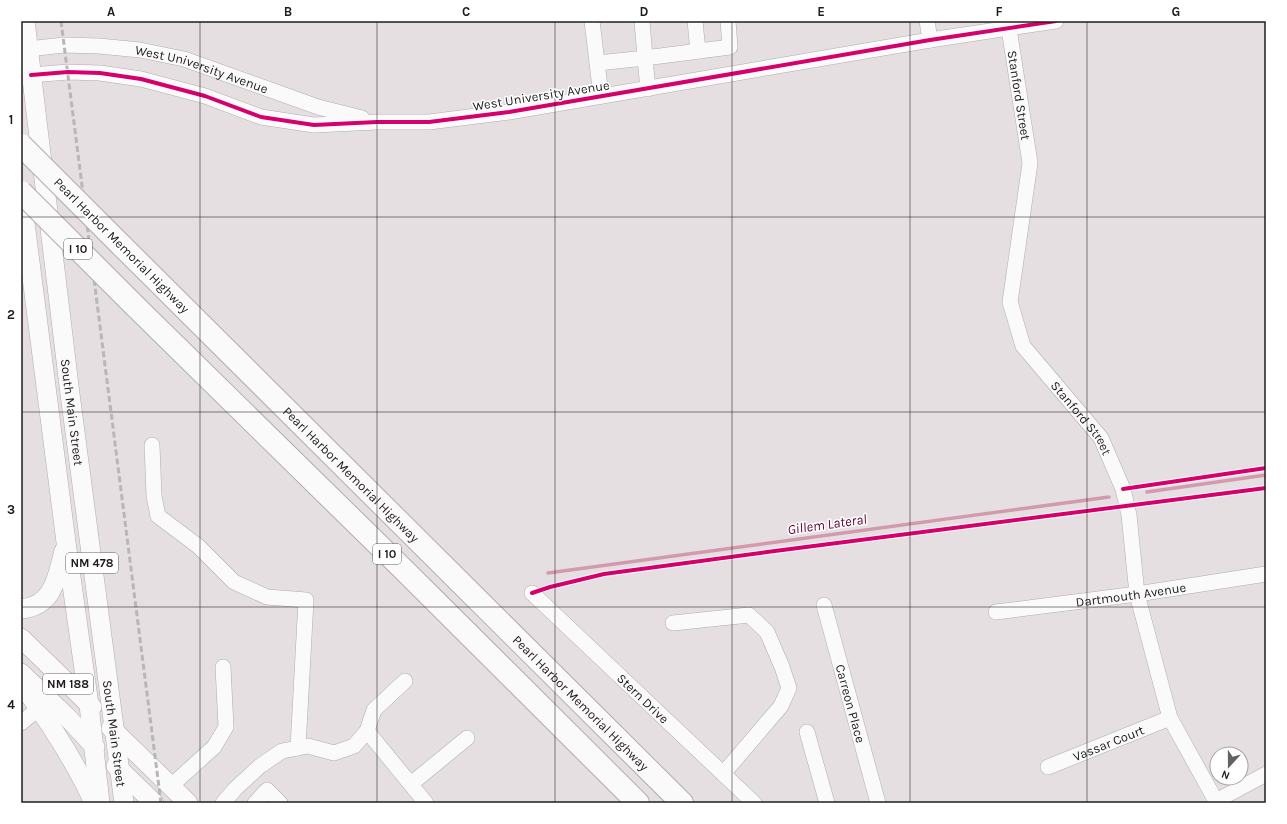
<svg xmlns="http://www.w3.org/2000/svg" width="1287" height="824" font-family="Karla,sans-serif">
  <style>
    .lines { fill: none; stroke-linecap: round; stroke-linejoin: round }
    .stream { stroke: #d39aae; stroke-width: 3.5 }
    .minor-casing { stroke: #b1acad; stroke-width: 16 }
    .major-casing { stroke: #b1acad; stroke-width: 20 }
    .highway-casing { stroke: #b1acad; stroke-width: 24 }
    .minor { stroke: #fbfafa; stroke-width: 15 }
    .major { stroke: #fbfafa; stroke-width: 19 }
    .highway { stroke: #fbfafa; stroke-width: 22 }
    .rail { stroke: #b8b7b7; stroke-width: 3; stroke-dasharray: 6 3; stroke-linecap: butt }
    .highway-bridge-casing { stroke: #b1acad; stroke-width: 24; stroke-linecap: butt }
    .highway-bridge { stroke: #fbfafa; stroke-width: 22 }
    .cycleway-casing { stroke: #fff; stroke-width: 6 }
    .cycleway { stroke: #d6006c; stroke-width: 4 }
    .grid { fill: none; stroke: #201c1d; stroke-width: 1; stroke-opacity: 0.55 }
    .labels { text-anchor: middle; stroke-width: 3; stroke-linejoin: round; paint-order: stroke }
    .shield { fill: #fff; stroke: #636061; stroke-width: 1 }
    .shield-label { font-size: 12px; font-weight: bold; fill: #201c1d }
    .street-label { font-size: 13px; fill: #201c1d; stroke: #fff }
    .water-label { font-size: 14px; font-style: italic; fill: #610033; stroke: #fff }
    .neatline { fill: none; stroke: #201c1d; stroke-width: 1.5 }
    .grid-label { font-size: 13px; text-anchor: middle; font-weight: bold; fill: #201c1d }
  </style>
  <rect width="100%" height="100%" fill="#e5dfe1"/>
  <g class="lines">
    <!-- stream -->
    <g class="stream">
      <polyline points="1147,492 1266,475"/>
      <polyline points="548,573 1109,497"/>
    </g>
    <defs>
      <g id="minor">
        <polyline points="592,21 601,96"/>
        <polyline points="695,21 698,51"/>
        <polyline points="927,21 930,40"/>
        <path id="s1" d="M1009,29L1030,163L1010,302L1023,346L1101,438L1123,489L1129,515L1137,594L1170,718L1217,803"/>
        <path id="s2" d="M28,49L64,45L99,46L140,50L184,59L318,107L362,118"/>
        <polyline points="598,63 645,58 642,21"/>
        <polyline points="31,75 68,72 100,73 141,79 205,96 261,117 314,125 377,122 429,122 509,112 930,40 1056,21"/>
        <polyline points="648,89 645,58 730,47 728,21"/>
        <polyline points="152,445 154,496 158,516 198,546 234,582 267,597 306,600 298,748"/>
        <path id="s3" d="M532,593L754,803"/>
        <path id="s4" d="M824,605L878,803"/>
        <path id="s5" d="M996,612L1137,594L1266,574"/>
        <polyline points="673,623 749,615 767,632 782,667 789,688 781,706 723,774"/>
        <polyline points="21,723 39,708"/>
        <polyline points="367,731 426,803"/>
        <polyline points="807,732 827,803"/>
        <path id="s6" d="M1048,767L1170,718"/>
        <polyline points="411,784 467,738"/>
        <polyline points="171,786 214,747 226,727 223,667"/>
        <polyline points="1216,801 1266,774"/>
        <polyline points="223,803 235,789 260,766 282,751 308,746 334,753 354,746 367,731 374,710 405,681"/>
        <polyline points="255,803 267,790 280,803"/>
      </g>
      <g id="major">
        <path id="s7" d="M25,21L70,394L124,803"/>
        <polyline points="21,192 66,542 89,705 100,803"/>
        <path d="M21,609C54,606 57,577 64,551"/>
        <polyline points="21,638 92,707"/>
        <polyline points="21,673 66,716 95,747"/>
        <path d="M26,690C52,726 76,763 94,803"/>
        <polyline points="111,728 188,803"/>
        <polyline points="116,766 154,803"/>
      </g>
      <g id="highway">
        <path id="s8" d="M121,245L682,803"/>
        <polyline points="135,306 404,570 638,803"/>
      </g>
    </defs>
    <!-- minor casing -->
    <use href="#minor" class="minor-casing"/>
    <!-- major casing -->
    <use href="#major" class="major-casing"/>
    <!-- highway casing -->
    <use href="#highway" class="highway-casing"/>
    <!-- minor -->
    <use href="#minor" class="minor"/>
    <!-- major -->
    <use href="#major" class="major"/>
    <!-- highway -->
    <use href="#highway" class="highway"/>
    <!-- rail -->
    <polyline class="rail" points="61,21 161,803"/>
    <defs>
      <g id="highway-bridge">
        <polyline points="21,145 121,245"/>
        <polyline points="21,192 135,306"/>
      </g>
    </defs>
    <!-- highway-bridge casing -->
    <use href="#highway-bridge" class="highway-bridge-casing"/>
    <!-- highway-bridge -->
    <use href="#highway-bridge" class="highway-bridge"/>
    <defs>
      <g id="cycleway">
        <polyline points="31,75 68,72 100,73 141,79 205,96 261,117 314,125 377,122 429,122 509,112 930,40 1056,21"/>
        <polyline points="1123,489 1266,468"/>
        <polyline points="532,593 550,587 604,574 767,552 1266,488"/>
      </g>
    </defs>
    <!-- cycleway casing -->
    <use href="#cycleway" class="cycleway-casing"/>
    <!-- cycleway -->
    <use href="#cycleway" class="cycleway"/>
  </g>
  <!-- grid -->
  <path class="grid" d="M200,21V803M377,21V803M555,21V803M732,21V803M910,21V803M1087,21V803M21,217H1266M21,412H1266M21,607H1266"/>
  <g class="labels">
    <!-- shield labels -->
    <g class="shield">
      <rect x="64" y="239" width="28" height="20" rx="3"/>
      <rect x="373" y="544" width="28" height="20" rx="3"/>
      <rect x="66" y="553" width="52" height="20" rx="3"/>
      <rect x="43" y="674" width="50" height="20" rx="3"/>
    </g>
    <g class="shield-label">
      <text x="78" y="253">I 10</text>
      <text x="387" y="558">I 10</text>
      <text x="92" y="567">NM 478</text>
      <text x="68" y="688">NM 188</text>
    </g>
    <!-- street labels -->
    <g class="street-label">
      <text dy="5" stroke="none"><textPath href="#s2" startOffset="177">West University Avenue</textPath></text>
      <text transform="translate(541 95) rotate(-9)" y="5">West University Avenue</text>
      <text dy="5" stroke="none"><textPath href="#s1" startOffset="67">Stanford Street</textPath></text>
      <text transform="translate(122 245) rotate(45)" y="5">Pearl Harbor Memorial Highway</text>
      <text dy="5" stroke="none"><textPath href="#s7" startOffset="394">South Main Street</textPath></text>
      <text dy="5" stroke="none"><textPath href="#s1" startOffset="415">Stanford Street</textPath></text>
      <text dy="5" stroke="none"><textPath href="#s8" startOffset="325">Pearl Harbor Memorial Highway</textPath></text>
      <text dy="5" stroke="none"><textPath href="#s5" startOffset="136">Dartmouth Avenue</textPath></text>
      <text dy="5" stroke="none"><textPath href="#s3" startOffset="153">Stern Drive</textPath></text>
      <text dy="5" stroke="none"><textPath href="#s8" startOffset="649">Pearl Harbor Memorial Highway</textPath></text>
      <text dy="5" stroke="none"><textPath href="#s4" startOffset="102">Carreon Place</textPath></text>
      <text dy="5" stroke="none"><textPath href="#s7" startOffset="718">South Main Street</textPath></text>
      <text dy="5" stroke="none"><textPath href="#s6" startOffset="65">Vassar Court</textPath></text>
    </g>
    <!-- water labels -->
    <g class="water-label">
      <text transform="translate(827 524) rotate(-8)" y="5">Gillem Lateral</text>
    </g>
  </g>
  <!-- border -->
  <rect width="1287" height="824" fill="none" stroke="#ffffff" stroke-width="44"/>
  <!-- north arrow -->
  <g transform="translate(1229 766) rotate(201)"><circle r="19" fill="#ffffff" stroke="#a6a4a5"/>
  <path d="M0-3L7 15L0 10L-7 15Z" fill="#656062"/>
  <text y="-6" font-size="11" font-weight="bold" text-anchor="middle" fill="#201c1d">N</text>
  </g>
  <rect x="22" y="22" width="1243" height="780" class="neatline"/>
  <g class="grid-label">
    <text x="111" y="16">A</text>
    <text x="288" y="16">B</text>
    <text x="466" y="16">C</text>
    <text x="644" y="16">D</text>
    <text x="821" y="16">E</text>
    <text x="999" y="16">F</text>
    <text x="1176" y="16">G</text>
    <text x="11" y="124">1</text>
    <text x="11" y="319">2</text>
    <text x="11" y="514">3</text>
    <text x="11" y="709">4</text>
  </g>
</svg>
